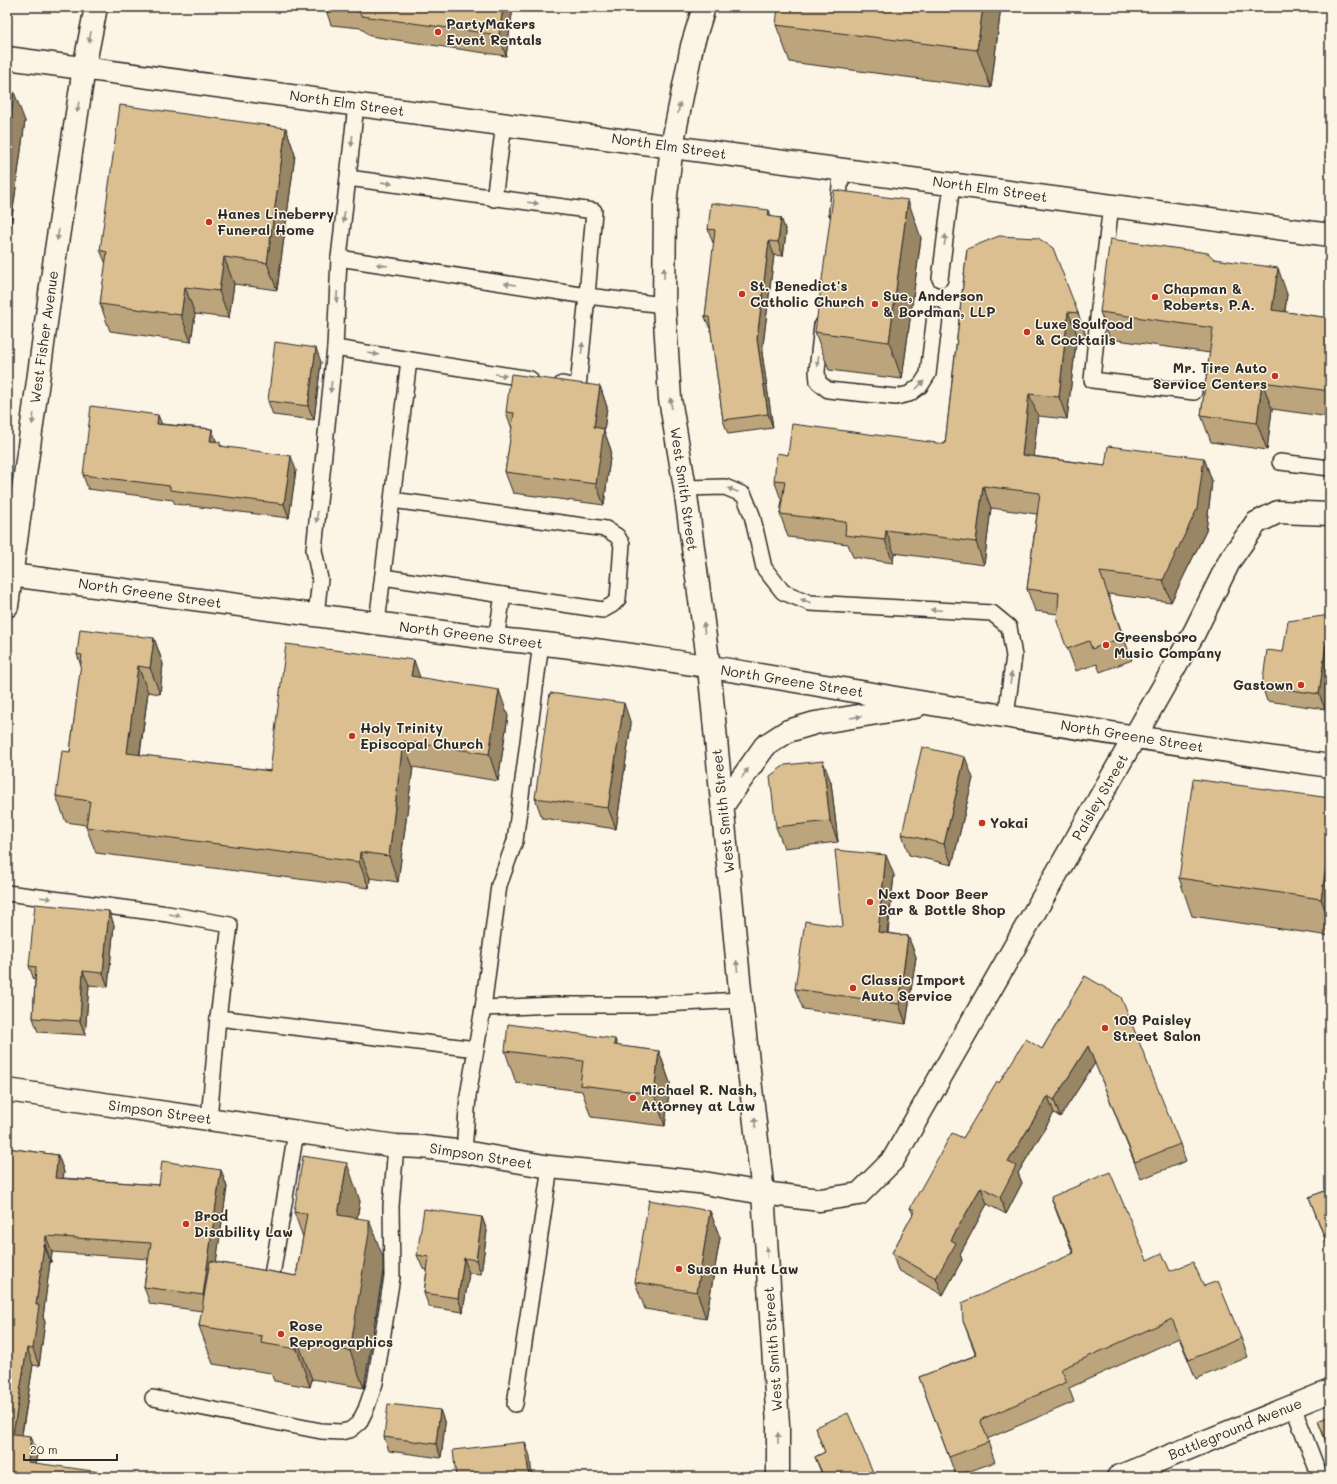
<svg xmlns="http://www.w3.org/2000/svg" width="1337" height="1484" font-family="Mali,sans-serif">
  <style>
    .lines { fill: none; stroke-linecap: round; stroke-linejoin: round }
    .service-casing { stroke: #2b2b2b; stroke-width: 18 }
    .minor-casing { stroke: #2b2b2b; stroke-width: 25 }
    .tertiary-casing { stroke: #2b2b2b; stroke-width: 25 }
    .secondary-casing { stroke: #2b2b2b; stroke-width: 25 }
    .primary-casing { stroke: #2b2b2b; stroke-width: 25 }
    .service { stroke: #fcf5e5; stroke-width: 15 }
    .minor { stroke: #fcf5e5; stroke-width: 22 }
    .tertiary { stroke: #fcf5e5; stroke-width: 22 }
    .secondary { stroke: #fcf5e5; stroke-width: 22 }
    .primary { stroke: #fcf5e5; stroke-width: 22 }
    .wall { fill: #bca47c; stroke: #2b2b2b }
    .shaded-wall { fill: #998665; stroke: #2b2b2b }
    .building { fill: #dbbf90; stroke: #2b2b2b }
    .oneway { fill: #949088 }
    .poi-dot { fill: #c8321e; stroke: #fcf5e5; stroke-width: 1.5 }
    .labels { text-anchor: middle; stroke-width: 3; stroke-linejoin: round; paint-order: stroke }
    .poi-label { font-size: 14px; font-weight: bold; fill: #2b2b2b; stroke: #fcf5e5; text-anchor: start }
    .street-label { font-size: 14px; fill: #2b2b2b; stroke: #fcf5e5 }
  </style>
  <rect width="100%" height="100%" fill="#fcf5e5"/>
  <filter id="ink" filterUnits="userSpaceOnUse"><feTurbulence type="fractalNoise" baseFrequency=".025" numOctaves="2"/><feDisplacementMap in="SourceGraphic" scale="8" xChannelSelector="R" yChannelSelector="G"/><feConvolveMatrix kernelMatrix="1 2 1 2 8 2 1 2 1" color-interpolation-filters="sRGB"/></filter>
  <g filter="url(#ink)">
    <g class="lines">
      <defs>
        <g id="service">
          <polyline points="348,178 594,211 587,296 664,305"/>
          <polyline points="494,199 504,124"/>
          <polyline points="1111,205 1100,297 1092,380 1194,392"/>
          <polyline points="837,212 842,169"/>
          <polyline points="339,258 587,296 578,387 562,384"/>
          <polyline points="940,279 952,184"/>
          <polyline points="822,325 817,371 818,382 828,390 896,397 909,394 921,385 928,374 935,315"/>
          <polyline points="335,348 530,379"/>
          <polyline points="1280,462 1330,468"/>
          <polyline points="685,488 725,487 744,495 752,515 764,568 783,592 810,603 992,613 1009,627 1014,656 1006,716"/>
          <polyline points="383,577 603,610 612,605 618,599 622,544 617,536 606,529 392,500"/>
          <polyline points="316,615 320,579 314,550 335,348 339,258 356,105"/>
          <polyline points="377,623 409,360"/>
          <polyline points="496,639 503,595"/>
          <polyline points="7,893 168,914 230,925 218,1018"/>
          <polyline points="483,1008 555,1005 644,1005 741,1000"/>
          <polyline points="209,1119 218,1018 476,1049"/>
          <polyline points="464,1152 468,1096 483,1008 499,885 515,841 541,643"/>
          <polyline points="271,1281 296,1132"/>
          <polyline points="153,1398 321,1431 341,1432 350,1430 359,1423 366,1409 375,1383 392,1277 391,1206 396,1146"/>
          <polyline points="515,1404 550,1167"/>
          <polyline points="1293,1406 1320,1477"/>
        </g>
        <g id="minor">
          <polyline points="7,1090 396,1146 422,1147 464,1152 550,1167 698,1182 763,1193 820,1200 859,1194 893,1160 1194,633 1230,560 1256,523 1278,512 1330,514"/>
          <polyline points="1118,1477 1330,1391"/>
        </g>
        <g id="tertiary">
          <path d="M11,575L496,639C628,651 759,675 890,697C1036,722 1183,745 1330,766"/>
          <polyline points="723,805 765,746 788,731 815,723 915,707"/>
        </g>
        <polyline id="secondary" points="7,58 1330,235"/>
        <g id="primary">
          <polyline points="704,7 692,46 672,146 665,204 664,305 670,399 685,488 709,667 741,1000 763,1193 778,1425 778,1477"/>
          <polyline points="7,606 56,250 84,68 96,7"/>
        </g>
      </defs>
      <!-- service casing -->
      <use href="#service" class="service-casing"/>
      <!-- minor casing -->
      <use href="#minor" class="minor-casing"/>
      <!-- tertiary casing -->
      <use href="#tertiary" class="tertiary-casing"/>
      <!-- secondary casing -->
      <use href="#secondary" class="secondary-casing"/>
      <!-- primary casing -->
      <use href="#primary" class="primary-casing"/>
      <!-- service -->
      <use href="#service" class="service"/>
      <!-- minor -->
      <use href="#minor" class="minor"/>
      <!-- tertiary -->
      <use href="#tertiary" class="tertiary"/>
      <!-- secondary -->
      <use href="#secondary" class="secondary"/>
      <!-- primary -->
      <use href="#primary" class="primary"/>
    </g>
    <!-- wall -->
    <g class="wall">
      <polygon points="325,7 513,7 506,56 370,36 361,28 331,25"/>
      <polygon points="1001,7 991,88 790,62 776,25"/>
      <polygon points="7,91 25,121 10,232 8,232 7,241"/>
      <polygon points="286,128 295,155 277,290 234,284 229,318 195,314 191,342 110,331 100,304 106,264 100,250"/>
      <polygon points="771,217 781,218 786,232 783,256 774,255 762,353 773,428 728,434 723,420 711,331 705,317 714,243 713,243 708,229"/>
      <polygon points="921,238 902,379 829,370 815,332"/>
      <polygon points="967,249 1078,313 1086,336 1077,334 1067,419 1038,416 1033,456 1105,466 1204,458 1212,481 1206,531 1171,602 1108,594 1132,660 1100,672 1097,664 1076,671 1057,621 1058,614 1035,611 1027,589 1037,514 991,508 984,565 894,553 893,563 853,557 848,544 788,537 780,514 782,502 774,480 788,455 945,444"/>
      <polygon points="1214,259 1287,294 1285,312 1330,318 1330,417 1272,409 1267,450 1211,442 1201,415 1210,353 1110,339 1100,312"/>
      <polygon points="321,362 314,420 273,415 268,401"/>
      <polygon points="600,386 607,407 604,431 611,450 604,505 513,493 505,472 512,429 506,412"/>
      <polygon points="162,424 212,429 216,441 222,446 296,470 289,518 175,504 173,500 88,489 83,475"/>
      <polygon points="1330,615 1330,670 1325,709 1267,701 1262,686 1283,652"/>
      <polygon points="154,638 163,664 160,694 148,692 140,755 270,771 420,678 508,716 498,781 413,767 398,882 370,878 369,888 96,853 86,827 86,825 66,822 56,796 70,752 81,666 77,654"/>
      <polygon points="631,724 616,829 542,818 535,798"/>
      <polygon points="973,778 952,865 909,855 902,834"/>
      <polygon points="831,782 838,842 784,848 776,827"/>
      <polygon points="1330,798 1330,936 1192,916 1179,878"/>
      <polygon points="894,875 888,933 908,936 916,957 906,1024 803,1009 795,989 843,927"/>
      <polygon points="109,911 114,925 108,987 89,985 85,1035 38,1032 33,1018 35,980 34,980 29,966"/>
      <polygon points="1085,976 1180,1144 1186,1161 1141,1179 1095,1063 1060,1117 1054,1113 1018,1173 1022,1183 1006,1214 987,1204 960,1254 962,1260 943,1295 898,1270 892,1253 913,1214 910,1208 963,1138 999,1083 1042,1049"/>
      <polygon points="618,1046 659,1051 670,1083 665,1126 591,1117 582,1091 516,1083 505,1051"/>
      <polygon points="7,1148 58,1155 64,1172 63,1178 159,1185 221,1170 227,1187 216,1262 296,1276 303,1237 294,1212 360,1201 357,1218 383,1257 383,1271 364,1388 312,1379 310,1387 274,1381 271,1373 213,1364 199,1326 202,1311 150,1304 144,1287 148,1259 52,1252 51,1262 50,1262 43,1317 45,1322 39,1366 33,1365 22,1435 37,1453 36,1463 7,1477"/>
      <polygon points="1330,1189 1330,1252 1309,1197"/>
      <polygon points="1051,1197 1147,1260 1170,1271 1204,1286 1241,1338 1248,1357 1196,1379 1179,1338 1069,1388 1074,1402 987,1439 995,1462 956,1476 919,1377 976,1355 963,1321 1073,1253 1058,1216"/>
      <polygon points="710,1211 720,1238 706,1319 645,1309 635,1282"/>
      <polygon points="482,1217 487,1231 481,1274 469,1273 463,1312 429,1307 424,1293 427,1270 423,1269 417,1255"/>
      <polygon points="440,1410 445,1424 441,1458 389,1451 384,1437"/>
      <polygon points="1330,1416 1330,1453 1318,1421"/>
      <polygon points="815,1427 875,1477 823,1477 815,1457 825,1452"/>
    </g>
    <!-- shaded-wall -->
    <g class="shaded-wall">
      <polygon points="503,7 513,7 506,56 499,35"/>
      <polygon points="983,7 1001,7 991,88 977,50"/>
      <polygon points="14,92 25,121 10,232 7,224 7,145"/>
      <polygon points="286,128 295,155 277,290 267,263"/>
      <polygon points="908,200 921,238 902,379 889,342"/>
      <polygon points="769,210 774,224 768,216"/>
      <polygon points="781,218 786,232 783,256 778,242"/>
      <polygon points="7,228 8,232 7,241"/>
      <polygon points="769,241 774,255 762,353 773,428 768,414 757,339"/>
      <polygon points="224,257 234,284 229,318 219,291"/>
      <polygon points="1278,268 1287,294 1282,337 1272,310"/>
      <polygon points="185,287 195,314 191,342 181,315"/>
      <polygon points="1068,312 1077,334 1067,419 1059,397"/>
      <polygon points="316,348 321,362 314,420 308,406"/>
      <polygon points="1262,382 1272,409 1267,450 1257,423"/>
      <polygon points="600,386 607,407 604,431 611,450 604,505 596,484 594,427"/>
      <polygon points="1029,394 1038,416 1031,477 1022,455"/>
      <polygon points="158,415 164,429 157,424"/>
      <polygon points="212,429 217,443 210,441"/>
      <polygon points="291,456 296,470 289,518 284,504"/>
      <polygon points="1204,458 1212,481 1206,531 1171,602 1163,580"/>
      <polygon points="983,486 991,508 984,565 976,542"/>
      <polygon points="886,530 894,553 893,563 885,540"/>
      <polygon points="154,638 163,664 160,694 150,668"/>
      <polygon points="1326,644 1330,654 1330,670 1325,709 1319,694"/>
      <polygon points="414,660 423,686 411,676"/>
      <polygon points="138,666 148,692 136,780 127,753"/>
      <polygon points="499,690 508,716 498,781 489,754"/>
      <polygon points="624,703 631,724 616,829 608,808"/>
      <polygon points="403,741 413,767 398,882 389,856"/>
      <polygon points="965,757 973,778 952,865 944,844"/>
      <polygon points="823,761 831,782 838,842 830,821"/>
      <polygon points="1330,840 1330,923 1321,899"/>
      <polygon points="360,852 370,878 369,888 359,862"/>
      <polygon points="886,855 894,875 885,952 878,932"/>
      <polygon points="109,911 114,925 108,987 103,973"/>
      <polygon points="908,936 916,957 906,1024 899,1004"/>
      <polygon points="83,971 89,985 85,1035 80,1021"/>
      <polygon points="615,1039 627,1071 614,1045"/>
      <polygon points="1088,1046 1095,1063 1060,1117 1054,1100"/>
      <polygon points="659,1051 670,1083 665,1126 654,1094"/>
      <polygon points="1048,1096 1054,1113 1018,1173 1022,1183 1006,1214 1000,1197 1008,1162"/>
      <polygon points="58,1155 64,1172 61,1195 55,1178"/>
      <polygon points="347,1163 360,1201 351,1252 338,1215"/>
      <polygon points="221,1170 227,1187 209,1312 203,1295"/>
      <polygon points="981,1187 987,1204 960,1254 962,1260 943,1295 936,1278 951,1240"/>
      <polygon points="710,1211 720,1238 706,1319 697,1292"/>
      <polygon points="482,1217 487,1231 481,1274 476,1260"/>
      <polygon points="369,1220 383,1257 383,1271 364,1388 350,1351"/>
      <polygon points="46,1236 52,1252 51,1262 45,1245"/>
      <polygon points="44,1245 50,1262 43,1317 45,1322 39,1366 33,1349 36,1305"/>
      <polygon points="464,1258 469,1273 463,1312 458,1298"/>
      <polygon points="298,1342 312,1379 310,1387 297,1349"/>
      <polygon points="27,1348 33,1365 19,1451 13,1434"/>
      <polygon points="440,1410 445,1424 441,1458 436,1444"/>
      <polygon points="31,1436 37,1453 34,1477 28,1462"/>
      <polygon points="525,1442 530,1456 532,1477 529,1477"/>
    </g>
    <!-- building -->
    <g class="building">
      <polygon points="353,7 503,7 499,35 362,16 354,7"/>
      <polygon points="778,7 983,7 977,50 776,25"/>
      <polygon points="7,91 14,92 7,145"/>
      <polygon points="120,105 286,128 267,263 224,257 219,291 185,287 181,315 100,304 107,252 100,250"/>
      <polygon points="834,190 908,200 889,342 815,332"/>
      <polygon points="711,203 769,210 768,216 781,218 778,242 769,241 757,339 768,414 723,420 709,317 705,317 715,230 708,229"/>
      <polygon points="999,236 1038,238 1053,248 1078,313 1068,312 1059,397 1029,394 1022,455 1105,466 1108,446 1204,458 1197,509 1163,580 1100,572 1123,637 1092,649 1089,641 1067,649 1057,621 1059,593 1027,589 1040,493 983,486 976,542 886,530 885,540 845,535 846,522 780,514 785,481 774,480 777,453 788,455 792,424 945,444 967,249"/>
      <polygon points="1110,239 1208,253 1214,259 1278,268 1272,310 1330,318 1330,391 1262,382 1257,423 1201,415 1213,328 1100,312"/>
      <polygon points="275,342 316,348 308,406 268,401"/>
      <polygon points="511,374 600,386 594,427 604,429 596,484 505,472 514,413 506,412"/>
      <polygon points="91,406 158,415 157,424 212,429 210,441 220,442 220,446 291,456 284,504 170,490 170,486 83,475"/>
      <polygon points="1330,615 1330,645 1326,644 1319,694 1262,686 1267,650 1283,652 1288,621"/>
      <polygon points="80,629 154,638 150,668 138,666 127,753 270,771 286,644 414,660 411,676 499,690 489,754 403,741 389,856 360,852 359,862 86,827 90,801 56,796 62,751 70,752 82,655 77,654"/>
      <polygon points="550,693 624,703 608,808 535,798"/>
      <polygon points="922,747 965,757 944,844 902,834"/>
      <polygon points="823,761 830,821 776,827 770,776 785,765"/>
      <polygon points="1193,779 1330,798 1330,840 1321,899 1179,878"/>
      <polygon points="835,850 886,855 878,932 908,936 899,1004 795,989 805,921 843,927"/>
      <polygon points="35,904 109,911 103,973 83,971 80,1021 33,1018 36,967 29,966"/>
      <polygon points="1085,976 1121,997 1180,1144 1135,1162 1088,1046 1054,1100 1048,1096 1008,1162 1016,1166 1000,1197 981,1187 951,1240 956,1243 936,1278 892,1253 915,1210 910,1208 952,1133 963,1138 997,1081 999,1083 1026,1039 1042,1049"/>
      <polygon points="508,1024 615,1039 614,1045 659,1051 654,1094 580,1085 583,1061 505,1051"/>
      <polygon points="7,1148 58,1155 55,1178 159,1185 162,1161 221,1170 203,1295 144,1287 151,1243 46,1236 45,1245 44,1245 36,1305 39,1305 33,1349 27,1348 13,1434 31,1436 28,1462 135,1477 7,1477"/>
      <polygon points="303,1156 347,1163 338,1215 369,1220 369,1233 350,1351 298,1342 297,1349 261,1343 262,1336 199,1326 210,1261 296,1276 307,1214 294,1212"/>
      <polygon points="1110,1172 1147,1260 1162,1253 1170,1271 1193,1262 1204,1286 1218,1281 1241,1338 1189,1360 1172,1319 1061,1369 1067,1382 980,1420 989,1442 949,1457 919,1377 977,1355 963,1321 962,1303 1074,1253 1051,1197"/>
      <polygon points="1330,1189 1330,1251 1309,1197"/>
      <polygon points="649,1200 710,1211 697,1292 635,1282"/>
      <polygon points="424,1209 482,1217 476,1260 464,1258 458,1298 424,1293 429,1257 417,1255"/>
      <polygon points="388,1404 440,1410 436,1444 384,1437"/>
      <polygon points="848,1413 875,1477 824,1477 815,1457 825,1452 815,1427"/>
      <polygon points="1330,1416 1330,1450 1318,1421"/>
      <polygon points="525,1442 529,1477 456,1477 453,1450"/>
      <polygon points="687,1475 688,1477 676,1477"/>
    </g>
    <!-- one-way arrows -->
    <defs><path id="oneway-solid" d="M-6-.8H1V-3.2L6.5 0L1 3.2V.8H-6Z"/></defs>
    <g class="oneway">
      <use href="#oneway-solid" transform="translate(90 37) rotate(101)"/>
      <use href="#oneway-solid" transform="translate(78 107) rotate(99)"/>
      <use href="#oneway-solid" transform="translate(679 108) rotate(-79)"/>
      <use href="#oneway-solid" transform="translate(352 141) rotate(96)"/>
      <use href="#oneway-solid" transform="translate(387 183) rotate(8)"/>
      <use href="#oneway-solid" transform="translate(533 203) rotate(7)"/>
      <use href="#oneway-solid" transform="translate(344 217) rotate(96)"/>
      <use href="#oneway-solid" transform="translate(58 235) rotate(99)"/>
      <use href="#oneway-solid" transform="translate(945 240) rotate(-83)"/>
      <use href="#oneway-solid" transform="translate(382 265) rotate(-171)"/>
      <use href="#oneway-solid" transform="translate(664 273) rotate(-90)"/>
      <use href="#oneway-solid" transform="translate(510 284) rotate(-171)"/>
      <use href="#oneway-solid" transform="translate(337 297) rotate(93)"/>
      <use href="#oneway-solid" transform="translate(582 348) rotate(-84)"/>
      <use href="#oneway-solid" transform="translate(373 354) rotate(9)"/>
      <use href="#oneway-solid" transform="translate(818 361) rotate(97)"/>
      <use href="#oneway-solid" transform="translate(501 375) rotate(9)"/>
      <use href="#oneway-solid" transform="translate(920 385) rotate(-45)"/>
      <use href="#oneway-solid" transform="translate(331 387) rotate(96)"/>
      <use href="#oneway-solid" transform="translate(671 403) rotate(-98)"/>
      <use href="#oneway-solid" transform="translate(33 419) rotate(98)"/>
      <use href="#oneway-solid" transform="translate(733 490) rotate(-159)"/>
      <use href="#oneway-solid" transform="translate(317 517) rotate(96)"/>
      <use href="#oneway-solid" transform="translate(806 601) rotate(-162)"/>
      <use href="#oneway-solid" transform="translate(936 610) rotate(-177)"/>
      <use href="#oneway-solid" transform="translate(704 628) rotate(-97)"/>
      <use href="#oneway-solid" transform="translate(1011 678) rotate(-82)"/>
      <use href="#oneway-solid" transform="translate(856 717) rotate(-9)"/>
      <use href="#oneway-solid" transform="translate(745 773) rotate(-54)"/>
      <use href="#oneway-solid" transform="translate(46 898) rotate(7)"/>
      <use href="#oneway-solid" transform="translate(175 915) rotate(10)"/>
      <use href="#oneway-solid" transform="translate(737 966) rotate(-95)"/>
      <use href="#oneway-solid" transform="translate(755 1123) rotate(-97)"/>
      <use href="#oneway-solid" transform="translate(767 1252) rotate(-94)"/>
      <use href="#oneway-solid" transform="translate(778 1438) rotate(-90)"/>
    </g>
  </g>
  <!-- markers -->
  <g class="poi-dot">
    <circle cx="438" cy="32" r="4"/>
    <circle cx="209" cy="222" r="4"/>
    <circle cx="742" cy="294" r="4"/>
    <circle cx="1155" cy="297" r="4"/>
    <circle cx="875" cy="304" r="4"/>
    <circle cx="1027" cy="332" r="4"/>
    <circle cx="1275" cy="376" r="4"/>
    <circle cx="1106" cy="645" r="4"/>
    <circle cx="1301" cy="685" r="4"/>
    <circle cx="352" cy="736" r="4"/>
    <circle cx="982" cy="823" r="4"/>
    <circle cx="870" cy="902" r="4"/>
    <circle cx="853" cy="988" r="4"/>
    <circle cx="1105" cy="1028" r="4"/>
    <circle cx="633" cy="1098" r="4"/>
    <circle cx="186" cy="1224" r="4"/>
    <circle cx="679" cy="1269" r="4"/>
    <circle cx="281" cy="1334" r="4"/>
  </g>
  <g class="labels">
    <!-- poi labels -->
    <g class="poi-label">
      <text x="446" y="29">PartyMakers<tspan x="446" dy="16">Event Rentals</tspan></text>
      <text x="217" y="219">Hanes Lineberry<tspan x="217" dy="16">Funeral Home</tspan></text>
      <text x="750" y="291">St. Benedict's<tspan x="750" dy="16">Catholic Church</tspan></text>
      <text x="1163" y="294">Chapman &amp;<tspan x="1163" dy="16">Roberts, P.A.</tspan></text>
      <text x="883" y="301">Sue, Anderson<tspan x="883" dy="16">&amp; Bordman, LLP</tspan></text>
      <text x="1035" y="329">Luxe Soulfood<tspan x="1035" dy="16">&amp; Cocktails</tspan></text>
      <text x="1267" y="373" text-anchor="end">Mr. Tire Auto<tspan x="1267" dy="16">Service Centers</tspan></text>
      <text x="1114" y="642">Greensboro<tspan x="1114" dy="16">Music Company</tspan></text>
      <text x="1293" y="690" text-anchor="end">Gastown</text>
      <text x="360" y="733">Holy Trinity<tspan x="360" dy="16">Episcopal Church</tspan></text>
      <text x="990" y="828">Yokai</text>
      <text x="878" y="899">Next Door Beer<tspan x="878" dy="16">Bar &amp; Bottle Shop</tspan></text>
      <text x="861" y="985">Classic Import<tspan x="861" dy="16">Auto Service</tspan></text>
      <text x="1113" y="1025">109 Paisley<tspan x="1113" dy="16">Street Salon</tspan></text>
      <text x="641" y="1095">Michael R. Nash,<tspan x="641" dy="16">Attorney at Law</tspan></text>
      <text x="194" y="1221">Brod<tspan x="194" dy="16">Disability Law</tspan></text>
      <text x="687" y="1274">Susan Hunt Law</text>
      <text x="289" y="1331">Rose<tspan x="289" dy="16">Reprographics</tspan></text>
    </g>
    <!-- street labels -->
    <g class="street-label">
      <text transform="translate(347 103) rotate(8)" y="5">North Elm Street</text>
      <text transform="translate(669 146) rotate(8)" y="5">North Elm Street</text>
      <text transform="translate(990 189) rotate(8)" y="5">North Elm Street</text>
      <text transform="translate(44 337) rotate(-82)" y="5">West Fisher Avenue</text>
      <text transform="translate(684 489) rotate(82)" y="5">West Smith Street</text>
      <text transform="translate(150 593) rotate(8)" y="5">North Greene Street</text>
      <text transform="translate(471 635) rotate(7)" y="5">North Greene Street</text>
      <text transform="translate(792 681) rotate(9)" y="5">North Greene Street</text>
      <text transform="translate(1132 736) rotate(9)" y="5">North Greene Street</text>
      <text transform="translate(1100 797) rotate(-60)" y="5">Paisley Street</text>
      <text transform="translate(723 811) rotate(-96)" y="5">West Smith Street</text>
      <text transform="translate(160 1112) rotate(8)" y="5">Simpson Street</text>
      <text transform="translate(481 1156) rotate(9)" y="5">Simpson Street</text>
      <text transform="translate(773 1349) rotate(-94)" y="5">West Smith Street</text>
      <text transform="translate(1235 1429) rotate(-22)" y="5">Battleground Avenue</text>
    </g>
  </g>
  <!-- margin -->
  <rect width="1337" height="1484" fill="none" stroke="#fcf5e5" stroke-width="24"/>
  <rect x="12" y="12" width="1313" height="1460" fill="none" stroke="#2b2b2b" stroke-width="1.5" filter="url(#ink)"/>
  <!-- scale -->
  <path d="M24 1454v6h93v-6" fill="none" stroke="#2b2b2b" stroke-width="2"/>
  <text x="30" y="1454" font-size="12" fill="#2b2b2b" stroke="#fcf5e5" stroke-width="3" paint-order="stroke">20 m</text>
</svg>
